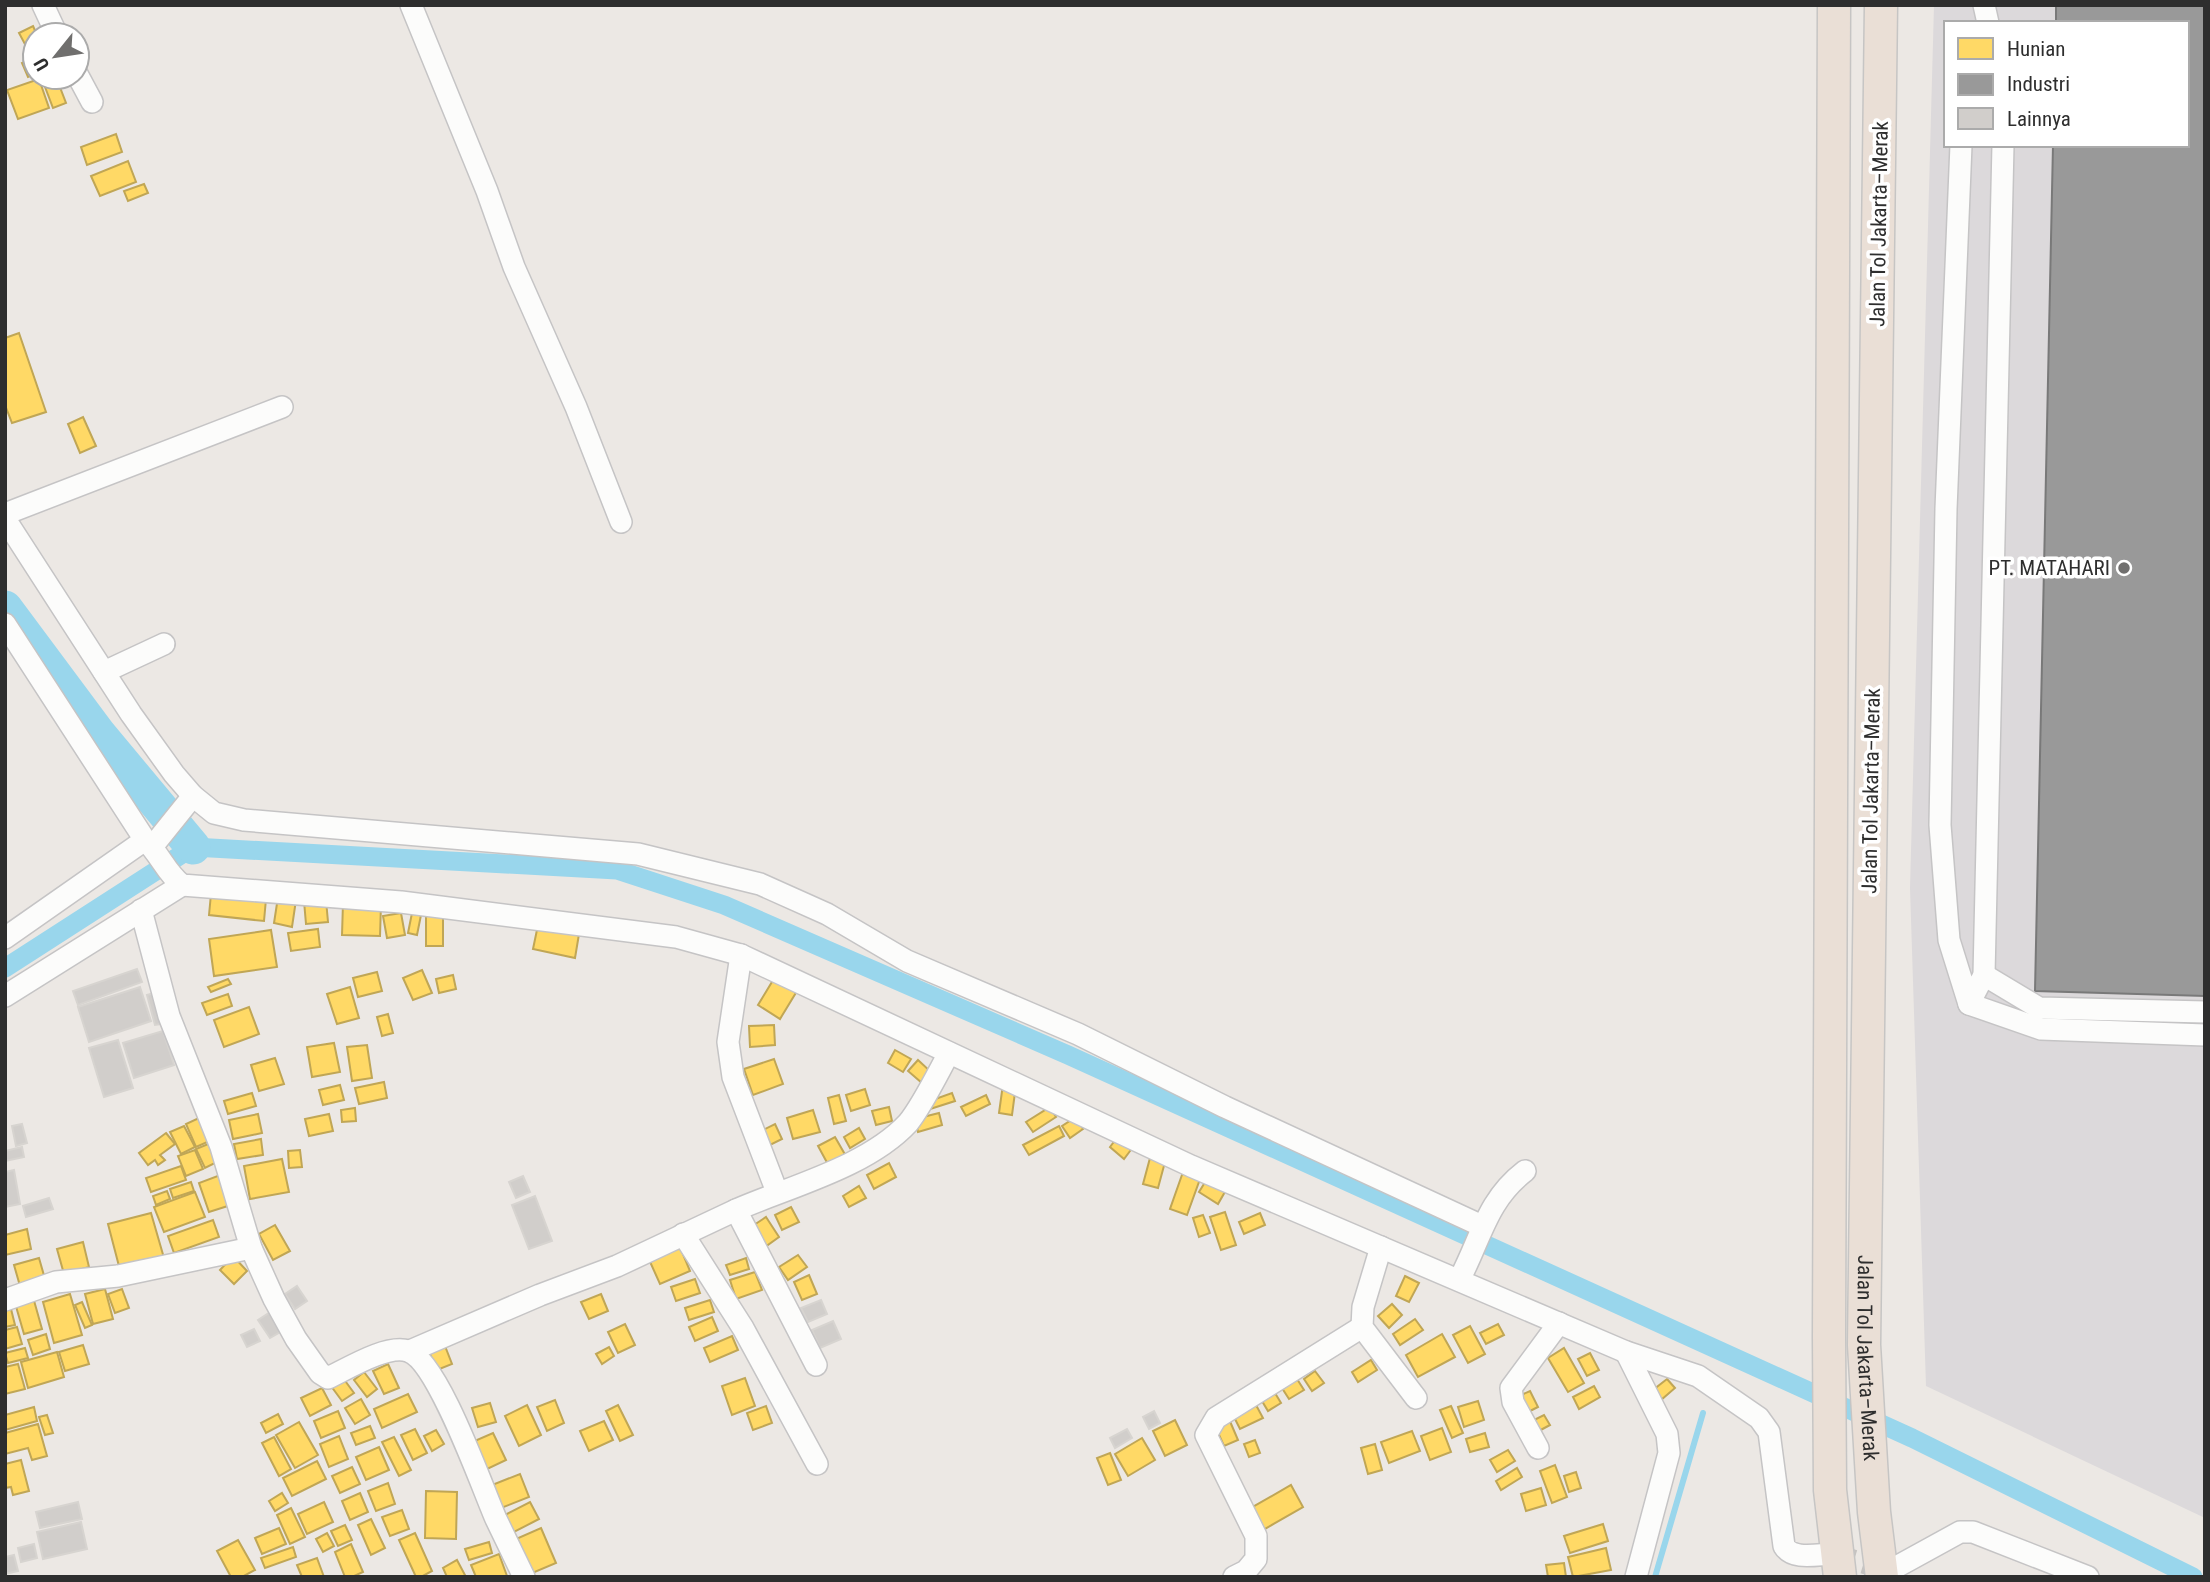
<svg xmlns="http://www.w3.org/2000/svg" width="2210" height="1582" font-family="'Roboto Condensed',sans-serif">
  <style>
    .industrial { fill: #dcd9db; fill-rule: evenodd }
    .homes { fill: #ffd966; stroke: #c0a655; stroke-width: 2 }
    .industry { fill: #999; stroke: #797979; stroke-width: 2 }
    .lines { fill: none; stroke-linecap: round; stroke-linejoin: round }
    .stream { stroke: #99d6ec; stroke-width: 6 }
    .canal { stroke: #99d6ec; stroke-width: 19 }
    .river { stroke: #99d6ec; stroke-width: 35 }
    .building { fill: #d1cecb; stroke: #d7d4d0; stroke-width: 2 }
    .minor-tunnel { stroke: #c6c3c0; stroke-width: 21; stroke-dasharray: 21 10; stroke-linecap: butt }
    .minor-casing { stroke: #c5c4c5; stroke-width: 24 }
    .highway-casing { stroke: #c6c5c4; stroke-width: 35 }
    .minor { stroke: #fcfcfb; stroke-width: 21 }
    .highway { stroke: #eadfd6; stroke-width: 32 }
    .poi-dot { fill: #706f6e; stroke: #fff; stroke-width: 2.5 }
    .labels { text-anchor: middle; stroke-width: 7; stroke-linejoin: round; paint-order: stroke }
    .street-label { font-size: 21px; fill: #2e2e2e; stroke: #fff }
    .poi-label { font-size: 21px; fill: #2e2e2e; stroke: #fff; text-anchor: end }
  </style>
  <rect width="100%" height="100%" fill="#ece8e4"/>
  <!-- industrial -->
  <path class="industrial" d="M1934,5H2205V1518L1926,1386L1910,888ZM1946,23H2187V145H1946Z"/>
  <!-- homes -->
  <g class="homes">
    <polygon points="33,26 37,35 35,35 35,44 27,48 19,33"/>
    <polygon points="35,57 35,74 28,77 22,63"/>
    <polygon points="47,77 56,77 66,103 53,108 42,79"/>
    <polygon points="39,79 49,108 18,119 7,90"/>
    <polygon points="116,134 122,152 87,165 81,147"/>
    <polygon points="128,161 136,182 100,196 91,176"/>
    <polygon points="144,184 148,193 128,201 124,191"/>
    <polygon points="19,333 46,412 12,423 5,405 5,338"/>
    <polygon points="83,417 96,446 80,453 68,424"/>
    <polygon points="211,894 266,899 264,921 209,915"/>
    <polygon points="278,897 296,900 292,927 274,923"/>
    <polygon points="326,900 328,922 306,924 304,901"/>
    <polygon points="343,903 381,904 380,936 342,935"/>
    <polygon points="401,913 405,935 387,938 383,916"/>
    <polygon points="412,913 421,915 417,935 408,933"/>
    <rect x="426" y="916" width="17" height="30"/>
    <polygon points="538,925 579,934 575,958 533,949"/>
    <polygon points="318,929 320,947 291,951 288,933"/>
    <polygon points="271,930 277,967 214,976 209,939"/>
    <polygon points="422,970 432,993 413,1000 403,978"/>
    <polygon points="377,972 382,991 358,997 353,978"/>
    <polygon points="453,975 456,989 439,993 436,979"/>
    <polygon points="775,977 797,991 780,1019 758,1005"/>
    <polygon points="228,979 231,984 211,992 208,987"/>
    <polygon points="350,987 359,1018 337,1024 327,994"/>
    <polygon points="228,994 232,1006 207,1015 202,1003"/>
    <polygon points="249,1007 259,1034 224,1047 214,1020"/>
    <polygon points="388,1014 393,1033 382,1036 377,1017"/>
    <polygon points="774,1025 775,1045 750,1047 749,1026"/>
    <polygon points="334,1043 340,1072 312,1077 307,1047"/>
    <polygon points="367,1045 372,1078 352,1081 347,1047"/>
    <polygon points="895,1050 911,1059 903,1072 888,1063"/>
    <polygon points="275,1058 284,1084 259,1091 251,1065"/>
    <polygon points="774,1059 783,1084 753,1095 744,1069"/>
    <polygon points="918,1060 931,1072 922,1083 908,1071"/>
    <polygon points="384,1082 387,1098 359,1104 355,1088"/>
    <polygon points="1003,1084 1016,1085 1012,1115 999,1113"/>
    <polygon points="340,1085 344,1100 323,1105 319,1090"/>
    <polygon points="865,1089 870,1105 851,1111 846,1095"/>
    <polygon points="252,1093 256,1106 228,1114 224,1101"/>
    <polygon points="952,1093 955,1101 927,1110 924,1103"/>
    <polygon points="839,1095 846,1121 834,1124 828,1098"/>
    <polygon points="986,1095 990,1104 966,1116 961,1107"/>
    <polygon points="889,1107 892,1121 876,1125 872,1111"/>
    <polygon points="1050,1107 1056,1117 1033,1132 1026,1122"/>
    <polygon points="355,1108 356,1121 342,1122 341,1110"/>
    <polygon points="813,1110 820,1132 793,1139 787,1118"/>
    <polygon points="939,1113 942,1125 918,1132 915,1119"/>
    <polygon points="258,1114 262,1133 233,1139 229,1120"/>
    <polygon points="329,1114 333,1131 309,1136 305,1119"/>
    <polygon points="201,1117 212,1140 196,1147 186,1124"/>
    <polygon points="1076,1117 1083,1129 1070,1138 1062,1126"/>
    <polygon points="775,1124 782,1139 766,1147 759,1132"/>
    <polygon points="184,1126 195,1147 181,1154 170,1132"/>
    <polygon points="1059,1126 1064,1136 1029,1155 1023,1145"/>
    <polygon points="859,1128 865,1139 850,1148 844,1137"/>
    <polygon points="166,1133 175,1144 160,1155 165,1160 158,1165 155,1160 148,1165 139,1153"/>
    <polygon points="1119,1135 1133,1147 1124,1159 1110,1147"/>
    <polygon points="835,1137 847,1158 830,1168 818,1146"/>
    <polygon points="261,1139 263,1155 237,1159 234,1144"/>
    <polygon points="213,1142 221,1160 205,1168 196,1149"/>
    <polygon points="195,1150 203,1169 186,1176 178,1156"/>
    <polygon points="300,1150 302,1167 289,1168 288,1151"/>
    <polygon points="1150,1158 1165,1162 1158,1188 1143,1184"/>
    <polygon points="282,1159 289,1192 250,1199 244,1166"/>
    <polygon points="889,1163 896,1177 874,1189 867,1175"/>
    <polygon points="181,1166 186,1180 151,1192 146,1178"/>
    <polygon points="1183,1172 1200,1179 1187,1215 1170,1209"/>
    <polygon points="223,1174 234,1204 209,1212 199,1183"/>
    <polygon points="1207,1179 1226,1190 1218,1204 1199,1192"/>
    <polygon points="191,1182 194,1191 173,1198 170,1189"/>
    <polygon points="859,1186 866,1198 849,1207 843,1196"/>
    <polygon points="167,1191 170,1199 156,1205 153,1196"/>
    <polygon points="195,1192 205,1217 164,1232 154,1207"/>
    <polygon points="791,1207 799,1222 782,1230 775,1215"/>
    <polygon points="1225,1212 1236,1245 1221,1250 1210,1217"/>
    <polygon points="151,1213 164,1258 120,1270 108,1224"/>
    <polygon points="1260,1213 1265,1225 1244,1234 1239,1222"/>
    <polygon points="1203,1215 1210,1233 1199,1237 1193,1218"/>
    <polygon points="766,1217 779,1237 765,1247 751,1227"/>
    <polygon points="213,1220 219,1237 174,1253 168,1236"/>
    <polygon points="275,1225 290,1251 273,1260 259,1234"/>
    <polygon points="27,1229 31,1249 5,1255 5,1235"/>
    <polygon points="83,1242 89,1267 64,1274 57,1249"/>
    <polygon points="678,1242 690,1271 660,1284 647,1255"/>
    <polygon points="798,1255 807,1267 788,1280 779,1267"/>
    <polygon points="233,1256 247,1271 234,1284 220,1270"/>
    <polygon points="39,1258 45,1279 20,1286 14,1265"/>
    <polygon points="746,1258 749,1269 730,1275 726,1265"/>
    <polygon points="755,1272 762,1290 736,1299 730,1280"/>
    <polygon points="809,1275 817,1294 802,1300 794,1282"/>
    <polygon points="1405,1276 1419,1283 1409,1302 1396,1296"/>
    <polygon points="695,1279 700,1293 676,1301 671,1287"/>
    <polygon points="105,1289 113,1319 93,1324 85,1294"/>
    <polygon points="122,1289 129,1308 115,1313 108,1294"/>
    <polygon points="70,1294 82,1335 54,1343 43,1302"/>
    <polygon points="601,1294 608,1311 589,1319 581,1302"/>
    <polygon points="33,1297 42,1329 24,1334 15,1303"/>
    <polygon points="710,1300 714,1312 689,1320 685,1308"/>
    <polygon points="82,1302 92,1325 85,1328 75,1305"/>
    <polygon points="1392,1304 1402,1315 1389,1328 1378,1316"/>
    <polygon points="10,1305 15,1325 5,1327 5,1306"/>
    <polygon points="712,1317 718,1331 695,1341 689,1327"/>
    <polygon points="1415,1319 1423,1330 1400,1345 1393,1334"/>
    <polygon points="625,1324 635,1345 618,1353 608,1332"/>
    <polygon points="1498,1324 1504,1335 1486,1344 1480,1333"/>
    <polygon points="1470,1326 1485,1354 1468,1363 1453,1335"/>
    <polygon points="17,1327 22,1344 5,1349 5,1330"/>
    <polygon points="46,1334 50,1349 33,1355 28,1340"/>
    <polygon points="1442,1334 1455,1357 1418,1377 1406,1355"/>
    <polygon points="732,1336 738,1350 710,1362 704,1348"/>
    <polygon points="83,1345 89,1364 65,1371 59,1352"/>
    <polygon points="445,1346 452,1364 437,1370 429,1352"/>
    <polygon points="609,1347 614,1356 602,1364 596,1354"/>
    <polygon points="25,1348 28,1358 8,1363 5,1353"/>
    <polygon points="1564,1348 1584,1383 1568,1392 1548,1358"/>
    <polygon points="57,1352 64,1377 28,1388 21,1362"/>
    <polygon points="1590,1353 1599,1370 1587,1376 1578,1359"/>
    <polygon points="1371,1360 1377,1370 1358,1382 1352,1372"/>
    <polygon points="18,1364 25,1389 5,1394 5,1367"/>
    <polygon points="388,1364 399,1388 384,1394 373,1371"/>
    <polygon points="1315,1371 1324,1383 1312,1391 1304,1379"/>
    <polygon points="364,1372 377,1389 367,1397 354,1380"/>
    <polygon points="343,1378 354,1393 342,1401 331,1386"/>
    <polygon points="745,1378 755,1406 732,1415 722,1386"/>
    <polygon points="1297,1379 1304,1390 1289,1399 1282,1388"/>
    <polygon points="1667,1379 1675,1388 1661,1400 1653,1390"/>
    <polygon points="1594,1386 1600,1397 1579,1409 1573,1397"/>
    <polygon points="322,1388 331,1405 310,1416 301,1398"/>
    <polygon points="1530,1391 1538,1407 1526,1413 1519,1396"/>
    <polygon points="1275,1393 1281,1403 1268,1411 1262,1401"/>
    <polygon points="408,1394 417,1412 382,1428 374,1409"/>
    <polygon points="361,1399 370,1415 355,1424 345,1408"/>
    <polygon points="555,1400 564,1423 547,1431 537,1407"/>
    <polygon points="1478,1401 1484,1420 1464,1427 1458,1407"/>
    <polygon points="490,1403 496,1422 478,1427 472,1408"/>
    <polygon points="527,1405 541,1435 519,1446 505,1416"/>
    <polygon points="618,1405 633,1435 620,1441 606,1411"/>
    <polygon points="1256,1405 1263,1418 1240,1429 1233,1415"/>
    <polygon points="766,1406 772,1423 753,1430 747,1413"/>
    <polygon points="1451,1406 1463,1433 1452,1438 1440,1410"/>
    <polygon points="34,1407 37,1421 5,1430 5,1415"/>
    <polygon points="338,1411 345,1428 321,1438 314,1421"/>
    <polygon points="278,1414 283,1424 266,1433 261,1423"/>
    <polygon points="47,1415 53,1433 45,1435 39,1417"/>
    <polygon points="1544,1415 1550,1425 1537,1432 1532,1421"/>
    <polygon points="1229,1419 1238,1440 1224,1446 1215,1426"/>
    <polygon points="1175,1420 1187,1445 1165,1456 1153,1431"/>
    <polygon points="604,1421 613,1440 589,1451 580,1431"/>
    <polygon points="299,1422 318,1455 295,1468 276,1435"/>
    <polygon points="38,1424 47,1456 32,1460 28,1448 5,1454 5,1433"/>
    <polygon points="370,1426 375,1438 356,1445 351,1433"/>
    <polygon points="1442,1428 1451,1452 1430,1460 1421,1436"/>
    <polygon points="415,1429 427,1453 413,1460 401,1435"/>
    <polygon points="436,1430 444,1444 432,1451 424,1436"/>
    <polygon points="1412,1431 1420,1451 1389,1463 1381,1442"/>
    <polygon points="493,1433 506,1460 483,1471 470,1443"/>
    <polygon points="1485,1433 1489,1447 1470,1452 1466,1439"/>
    <polygon points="339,1436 348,1459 329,1467 320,1444"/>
    <polygon points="274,1437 291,1469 279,1476 262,1443"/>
    <polygon points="394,1437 411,1470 399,1476 382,1442"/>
    <polygon points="1142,1438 1155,1460 1128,1476 1115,1454"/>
    <polygon points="1255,1440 1260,1453 1249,1457 1244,1444"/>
    <polygon points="1375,1444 1382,1470 1368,1474 1361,1448"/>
    <polygon points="379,1447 389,1470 366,1480 356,1457"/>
    <polygon points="1508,1450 1515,1461 1497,1472 1490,1460"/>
    <polygon points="1110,1453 1121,1480 1108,1485 1097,1458"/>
    <polygon points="21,1460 29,1491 13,1495 11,1487 5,1488 5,1464"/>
    <polygon points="317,1461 326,1479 292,1496 283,1478"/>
    <polygon points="1555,1465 1567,1497 1552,1503 1540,1471"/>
    <polygon points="352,1467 360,1484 340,1493 332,1476"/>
    <polygon points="1517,1468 1522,1477 1501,1490 1496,1481"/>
    <polygon points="1576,1472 1581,1488 1569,1492 1564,1476"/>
    <polygon points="520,1474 529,1497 496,1510 487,1487"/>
    <polygon points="388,1483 395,1504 376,1511 368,1491"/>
    <polygon points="1291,1485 1303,1507 1263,1530 1251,1508"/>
    <polygon points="1541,1488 1546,1505 1526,1511 1521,1494"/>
    <polygon points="426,1491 457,1492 456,1539 425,1538"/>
    <polygon points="282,1493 288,1503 275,1511 269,1501"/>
    <polygon points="360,1493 368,1512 350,1520 342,1501"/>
    <polygon points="324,1502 333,1522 307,1534 298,1514"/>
    <polygon points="530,1502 539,1519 512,1533 503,1516"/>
    <polygon points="291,1508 305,1537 290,1544 277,1515"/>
    <polygon points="402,1510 409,1529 390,1536 382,1517"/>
    <polygon points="371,1519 385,1548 371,1555 358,1525"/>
    <polygon points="1603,1524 1608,1541 1570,1553 1564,1536"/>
    <polygon points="345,1525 352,1540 338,1546 331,1531"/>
    <polygon points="279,1528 286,1544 262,1554 255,1538"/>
    <polygon points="541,1528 556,1563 530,1574 516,1539"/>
    <polygon points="327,1533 334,1546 323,1552 316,1539"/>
    <polygon points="415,1533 432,1571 421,1577 416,1577 399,1540"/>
    <polygon points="238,1540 255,1570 242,1577 231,1577 217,1551"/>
    <polygon points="489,1542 492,1553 469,1560 465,1549"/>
    <polygon points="351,1544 363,1572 352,1577 345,1577 335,1552"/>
    <polygon points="293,1547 296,1557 265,1568 261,1558"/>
    <polygon points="1606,1548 1611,1570 1573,1577 1568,1557"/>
    <polygon points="499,1554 507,1576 476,1577 471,1565"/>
    <polygon points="317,1558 324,1577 302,1577 297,1565"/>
    <polygon points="457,1560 466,1577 447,1577 443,1568"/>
    <polygon points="1564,1563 1566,1577 1548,1577 1546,1565"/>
  </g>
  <!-- industry -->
  <polygon class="industry" points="2056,5 2205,5 2205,996 2035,991 2053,145 2187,145 2187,23 2056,23"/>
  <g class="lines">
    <!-- stream -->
    <polyline class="stream" points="1655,1577 1703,1413"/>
    <!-- canal -->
    <polyline class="canal" points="5,968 193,847 617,870 724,905 1068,1055 1912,1438 2193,1577"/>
    <!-- river -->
    <polyline class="river" points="5,608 98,733 193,847"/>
  </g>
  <!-- building -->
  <g class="building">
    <polygon points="137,969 142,982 78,1005 73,991"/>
    <polygon points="140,987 151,1021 89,1042 78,1007"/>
    <polygon points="154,993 162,1024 155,1025 147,995"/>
    <polygon points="163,1031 174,1065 134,1078 123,1043"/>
    <polygon points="118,1040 133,1088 104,1097 89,1048"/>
    <polygon points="22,1124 27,1143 16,1146 12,1126"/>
    <polygon points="22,1147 24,1157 5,1161 5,1151"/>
    <polygon points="14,1170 20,1204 5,1207 5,1172"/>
    <polygon points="523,1176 530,1192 516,1198 509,1182"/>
    <polygon points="535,1196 552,1241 529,1249 512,1205"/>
    <polygon points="49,1198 53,1209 26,1217 23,1206"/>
    <polygon points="297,1286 307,1301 295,1309 285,1294"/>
    <polygon points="821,1300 827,1314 808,1322 801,1308"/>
    <polygon points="272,1311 284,1330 270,1338 258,1320"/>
    <polygon points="833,1321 841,1339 820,1348 812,1330"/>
    <polygon points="254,1329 260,1341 247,1347 241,1335"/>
    <polygon points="1154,1411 1160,1423 1149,1429 1143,1417"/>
    <polygon points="1127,1429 1132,1438 1115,1448 1110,1438"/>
    <polygon points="78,1502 82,1519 40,1528 36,1512"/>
    <polygon points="81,1522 87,1549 43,1559 37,1532"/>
    <polygon points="34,1544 37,1558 21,1562 18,1548"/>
    <polygon points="14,1555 18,1571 5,1574 5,1557"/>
  </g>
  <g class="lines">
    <!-- minor-tunnel -->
    <polyline class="minor-tunnel" points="1834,1554 1889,1571"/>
    <defs>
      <g id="minor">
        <polyline points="43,5 57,35"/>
        <polyline points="411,5 487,191 514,267 576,407 621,522"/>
        <polyline points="1984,5 1988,23"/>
        <polyline points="77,74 92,102"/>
        <polyline points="1961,145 1946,509 1940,825 1949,940 1969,1004 1984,975 2003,145"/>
        <polyline points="5,514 282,407"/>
        <polyline points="5,519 131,714 174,774 193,796 214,813 244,820 638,854 760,884 827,914 907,961 1078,1034 1225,1107 1482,1226"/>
        <path d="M5,624L145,840C160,854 166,873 182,885L401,902L676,937L741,955L1191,1166L1626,1352L1698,1376L1759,1418L1769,1432L1784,1546C1793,1561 1818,1554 1834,1554"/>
        <polyline points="104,672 164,644"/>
        <polyline points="152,847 193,796"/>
        <path d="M141,910L169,1016L221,1147L251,1248L274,1299L296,1339L320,1373L328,1378C347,1369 387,1344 408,1351C438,1361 482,1487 496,1519C505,1538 515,1558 524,1577"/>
        <polyline points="5,938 145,840"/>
        <polyline points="741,955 728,1042 733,1077 777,1192"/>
        <polyline points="1984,975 2039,1008 2205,1012"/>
        <polyline points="5,996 182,885"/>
        <polyline points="1969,1004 2041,1029 2205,1035"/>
        <polyline points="683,1234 743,1328 817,1464"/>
        <polyline points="1381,1247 1363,1307 1362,1327 1416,1398"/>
        <path d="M1459,1280C1481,1239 1486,1201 1525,1171"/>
        <polyline points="5,1300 56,1282 118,1276 251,1248"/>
        <polyline points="410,1351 540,1295 617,1266 736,1210"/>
        <polyline points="1626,1352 1667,1434 1669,1453 1636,1577"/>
        <path d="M816,1365L736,1210C791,1186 867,1167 908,1123C922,1106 938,1073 949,1053"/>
        <polyline points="1538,1448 1513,1402 1511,1388 1559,1323"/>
        <polyline points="1889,1571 1960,1532 1973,1532 2088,1577"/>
        <polyline points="1234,1577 1246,1571 1256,1559 1256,1536 1206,1435 1216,1418 1362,1327"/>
      </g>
      <g id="highway">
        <polyline points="1834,5 1829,1337 1830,1490 1840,1577"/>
        <path id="s1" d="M1881,5L1864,1345L1874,1512L1882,1577"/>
      </g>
    </defs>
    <!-- minor casing -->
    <use href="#minor" class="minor-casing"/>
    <!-- highway casing -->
    <use href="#highway" class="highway-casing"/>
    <!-- minor -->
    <use href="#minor" class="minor"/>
    <!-- highway -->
    <use href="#highway" class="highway"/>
  </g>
  <!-- markers -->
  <circle class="poi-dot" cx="2124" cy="568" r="7"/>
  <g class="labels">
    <!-- street labels -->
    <g class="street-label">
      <text transform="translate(1879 224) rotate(-89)" y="7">Jalan Tol Jakarta–Merak</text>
      <text transform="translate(1871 791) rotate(-89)" y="7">Jalan Tol Jakarta–Merak</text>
      <text dy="7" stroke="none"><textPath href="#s1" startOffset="1353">Jalan Tol Jakarta–Merak</textPath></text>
    </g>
    <!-- poi labels -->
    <g class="poi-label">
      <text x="2110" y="575">PT. MATAHARI</text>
    </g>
  </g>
  <!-- border -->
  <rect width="2210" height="1582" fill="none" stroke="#2e2e2e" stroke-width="14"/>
  <!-- legend -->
  <rect x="1944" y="21" width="245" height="126" fill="#ffffff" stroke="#ababab" stroke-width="2"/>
  <rect x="1958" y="38" width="35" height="21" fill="#ffd966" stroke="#ababab" stroke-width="2"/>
  <text x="2007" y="56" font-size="21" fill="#2e2e2e">Hunian</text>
  <rect x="1958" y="74" width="35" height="21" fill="#999999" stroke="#ababab" stroke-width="2"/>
  <text x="2007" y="91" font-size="21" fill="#2e2e2e">Industri</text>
  <rect x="1958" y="108" width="35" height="21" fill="#d1cecb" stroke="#ababab" stroke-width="2"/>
  <text x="2007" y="126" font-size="21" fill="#2e2e2e">Lainnya</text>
  <!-- north arrow -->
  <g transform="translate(56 56) rotate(240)"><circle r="33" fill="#ffffff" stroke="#ababab" stroke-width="2"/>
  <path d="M0-5L12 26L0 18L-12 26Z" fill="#706f6e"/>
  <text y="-10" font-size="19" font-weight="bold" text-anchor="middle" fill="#2e2e2e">U</text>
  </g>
</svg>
